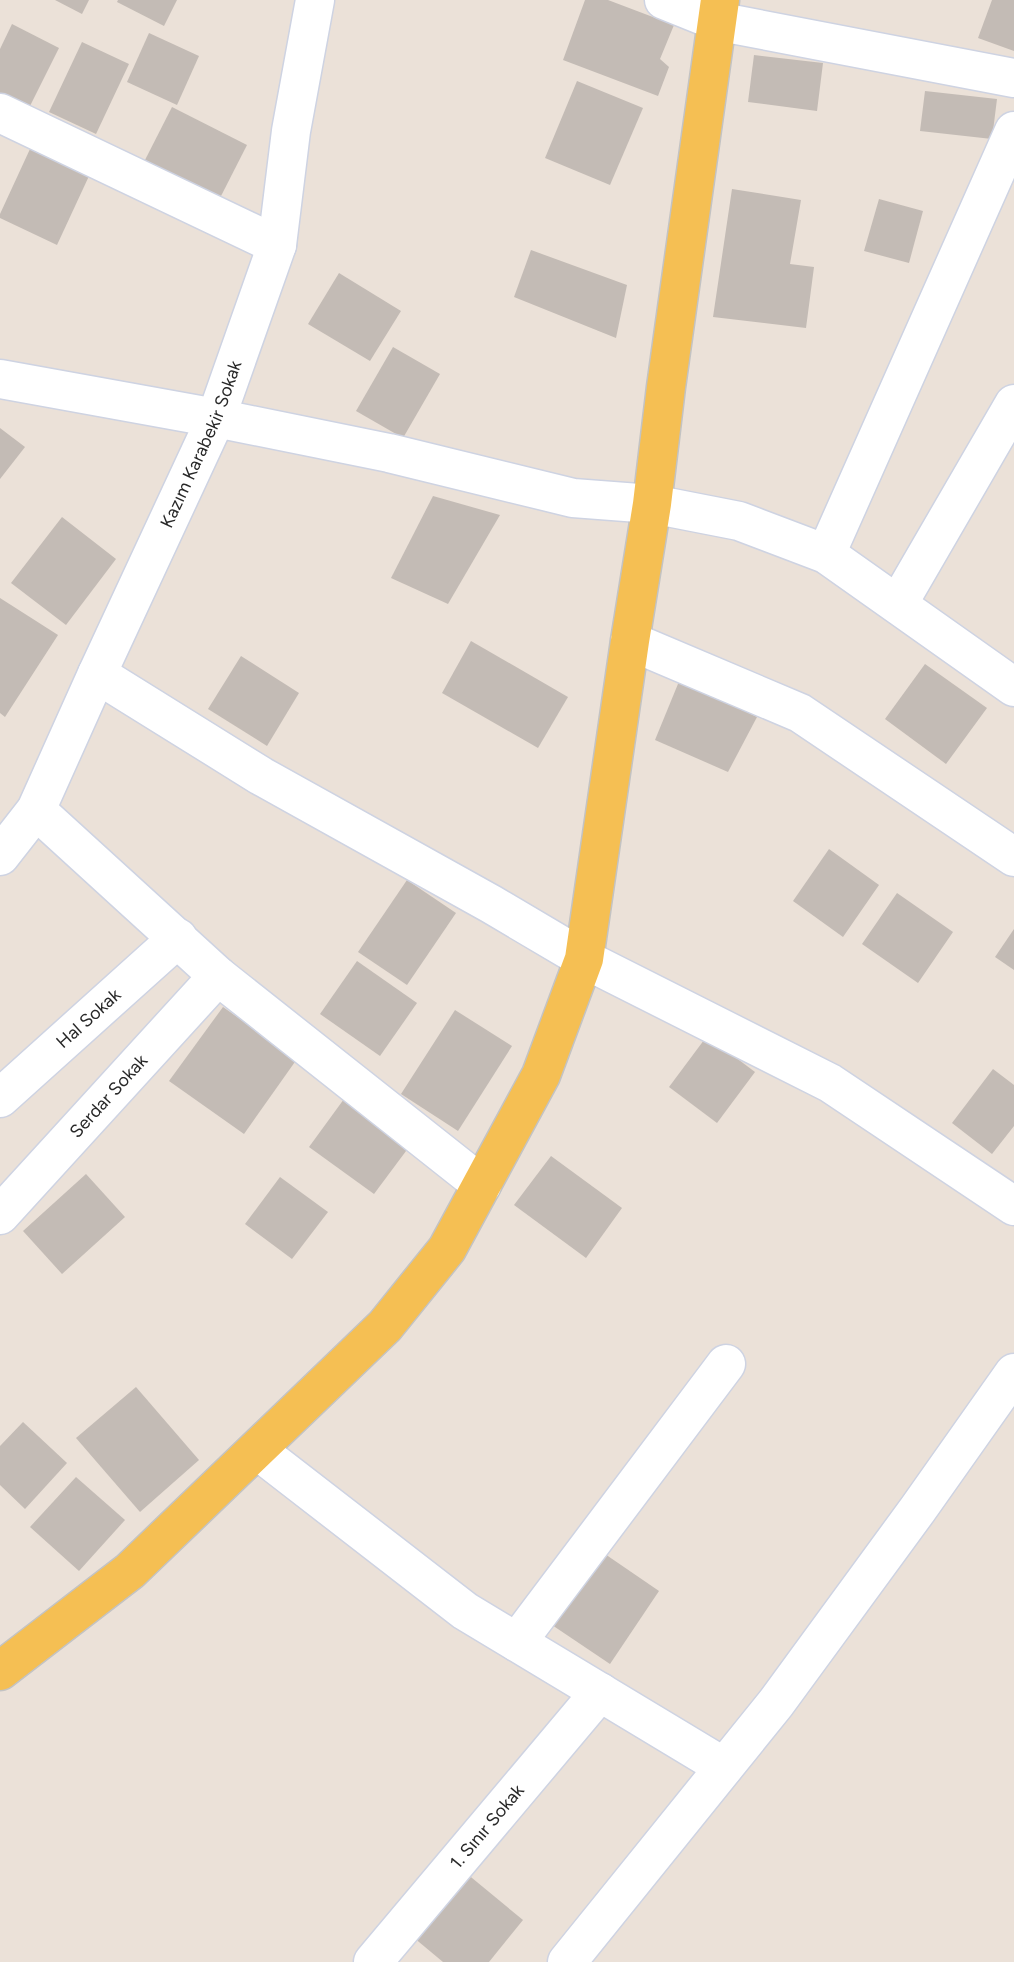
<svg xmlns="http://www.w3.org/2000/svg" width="1014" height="1962" font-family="Figtree,sans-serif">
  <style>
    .building { fill: #c3bbb5 }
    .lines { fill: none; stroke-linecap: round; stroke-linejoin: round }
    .minor-casing { stroke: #ced3e2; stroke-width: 41 }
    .major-casing { stroke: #c3c3c3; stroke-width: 41 }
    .minor { stroke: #fff; stroke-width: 38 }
    .major { stroke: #f5bf53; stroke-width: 38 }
    .labels { text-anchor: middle; stroke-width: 5; stroke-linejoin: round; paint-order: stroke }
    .street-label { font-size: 18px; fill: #282828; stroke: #fff }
  </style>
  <rect width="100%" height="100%" fill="#ebe1d8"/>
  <!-- building -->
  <g class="building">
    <polygon points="55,0 89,0 82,14"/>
    <polygon points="118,0 177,0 164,26 117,2"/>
    <polygon points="585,0 608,0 674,25 660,59 669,67 658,96 563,60"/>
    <polygon points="992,0 1014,0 1014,51 978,38"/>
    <polygon points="12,24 59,48 28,110 0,96 0,49"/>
    <polygon points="149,33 199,56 177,105 127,82"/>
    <polygon points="82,42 129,64 96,134 49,112"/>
    <polygon points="754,55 823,63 817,111 748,102"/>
    <polygon points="577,81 643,108 610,185 545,158"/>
    <polygon points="925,91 997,99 992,139 920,131"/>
    <polygon points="172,107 247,145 220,198 145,160"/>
    <polygon points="30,149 89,176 57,245 0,218 0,214"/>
    <polygon points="732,189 801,200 790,264 814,267 806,328 713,317"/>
    <polygon points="879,199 923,211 909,263 864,251"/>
    <polygon points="531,250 627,285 616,338 514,297"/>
    <polygon points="339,273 401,311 370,361 308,324"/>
    <polygon points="393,347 440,374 403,438 356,411"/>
    <polygon points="0,428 25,447 0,479"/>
    <polygon points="433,496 500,515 448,604 391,578"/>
    <polygon points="62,517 116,559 66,625 11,583"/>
    <polygon points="0,598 58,635 5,717 0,713"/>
    <polygon points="471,641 568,697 538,748 442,693"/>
    <polygon points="241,656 299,693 267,746 208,709"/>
    <polygon points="925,664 987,708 946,764 885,719"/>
    <polygon points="680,679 757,717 728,772 655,740"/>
    <polygon points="829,849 879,885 843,937 793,901"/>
    <polygon points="407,880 456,913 407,985 358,952"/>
    <polygon points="897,893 953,932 918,983 862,944"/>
    <polygon points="1014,929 1014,970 995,957"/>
    <polygon points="357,961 417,1003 380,1056 320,1014"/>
    <polygon points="223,1007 297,1059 244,1134 169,1081"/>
    <polygon points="455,1010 512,1046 458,1131 401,1094"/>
    <polygon points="707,1036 755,1072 717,1123 669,1087"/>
    <polygon points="993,1069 1014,1085 1014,1126 992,1154 952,1123"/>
    <polygon points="344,1099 409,1147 374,1194 309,1147"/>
    <polygon points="551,1156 622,1208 586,1258 514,1205"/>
    <polygon points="86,1174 125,1217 62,1274 23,1231"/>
    <polygon points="280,1177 328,1212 292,1259 245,1224"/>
    <polygon points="136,1387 199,1460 140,1512 76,1438"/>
    <polygon points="23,1422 67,1463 25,1509 0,1485 0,1446"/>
    <polygon points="76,1477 125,1520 79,1571 30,1527"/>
    <polygon points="602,1552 659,1591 610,1664 552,1625"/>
    <polygon points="466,1873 523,1920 489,1962 443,1962 413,1937"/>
  </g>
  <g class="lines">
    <defs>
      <g id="minor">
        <polyline points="664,0 716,21 1014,78"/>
        <polyline points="0,113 277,245"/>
        <polyline points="0,379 216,418 389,453 573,498 652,504 739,521 826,554 1014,687"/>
        <polyline points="826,554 1014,131"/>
        <polyline points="898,604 1014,404"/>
        <polyline points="630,641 800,713 1014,857"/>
        <polyline points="97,674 261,776 491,904 584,959 830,1083 1014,1206"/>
        <polyline points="36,810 218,976 482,1185"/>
        <path id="s1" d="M0,856L36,810L97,674L216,418L277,245L291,131L315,0"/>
        <path id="s2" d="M0,1098L178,938"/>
        <path id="s3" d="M0,1215L218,976"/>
        <polyline points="257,1450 465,1611 724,1767"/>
        <polyline points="517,1642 726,1364"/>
        <path id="s4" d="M373,1962L600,1692"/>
        <polyline points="567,1962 776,1703 918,1509 1014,1373"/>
      </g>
      <polyline id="major" points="0,1671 130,1571 385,1326 447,1249 541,1075 584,959 630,641 652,504 666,387 720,0"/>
    </defs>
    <!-- minor casing -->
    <use href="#minor" class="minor-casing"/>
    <!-- major casing -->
    <use href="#major" class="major-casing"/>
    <!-- minor -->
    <use href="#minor" class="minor"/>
    <!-- major -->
    <use href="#major" class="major"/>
  </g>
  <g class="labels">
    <!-- street labels -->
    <g class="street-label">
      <text dy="6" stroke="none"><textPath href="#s1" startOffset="460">Kazım Karabekir Sokak</textPath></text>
      <text dy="6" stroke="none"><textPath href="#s2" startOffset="119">Hal Sokak</textPath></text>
      <text dy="6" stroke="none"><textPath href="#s3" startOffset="161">Serdar Sokak</textPath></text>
      <text dy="6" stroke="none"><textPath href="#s4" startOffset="177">1. Sınır Sokak</textPath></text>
    </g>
  </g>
</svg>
